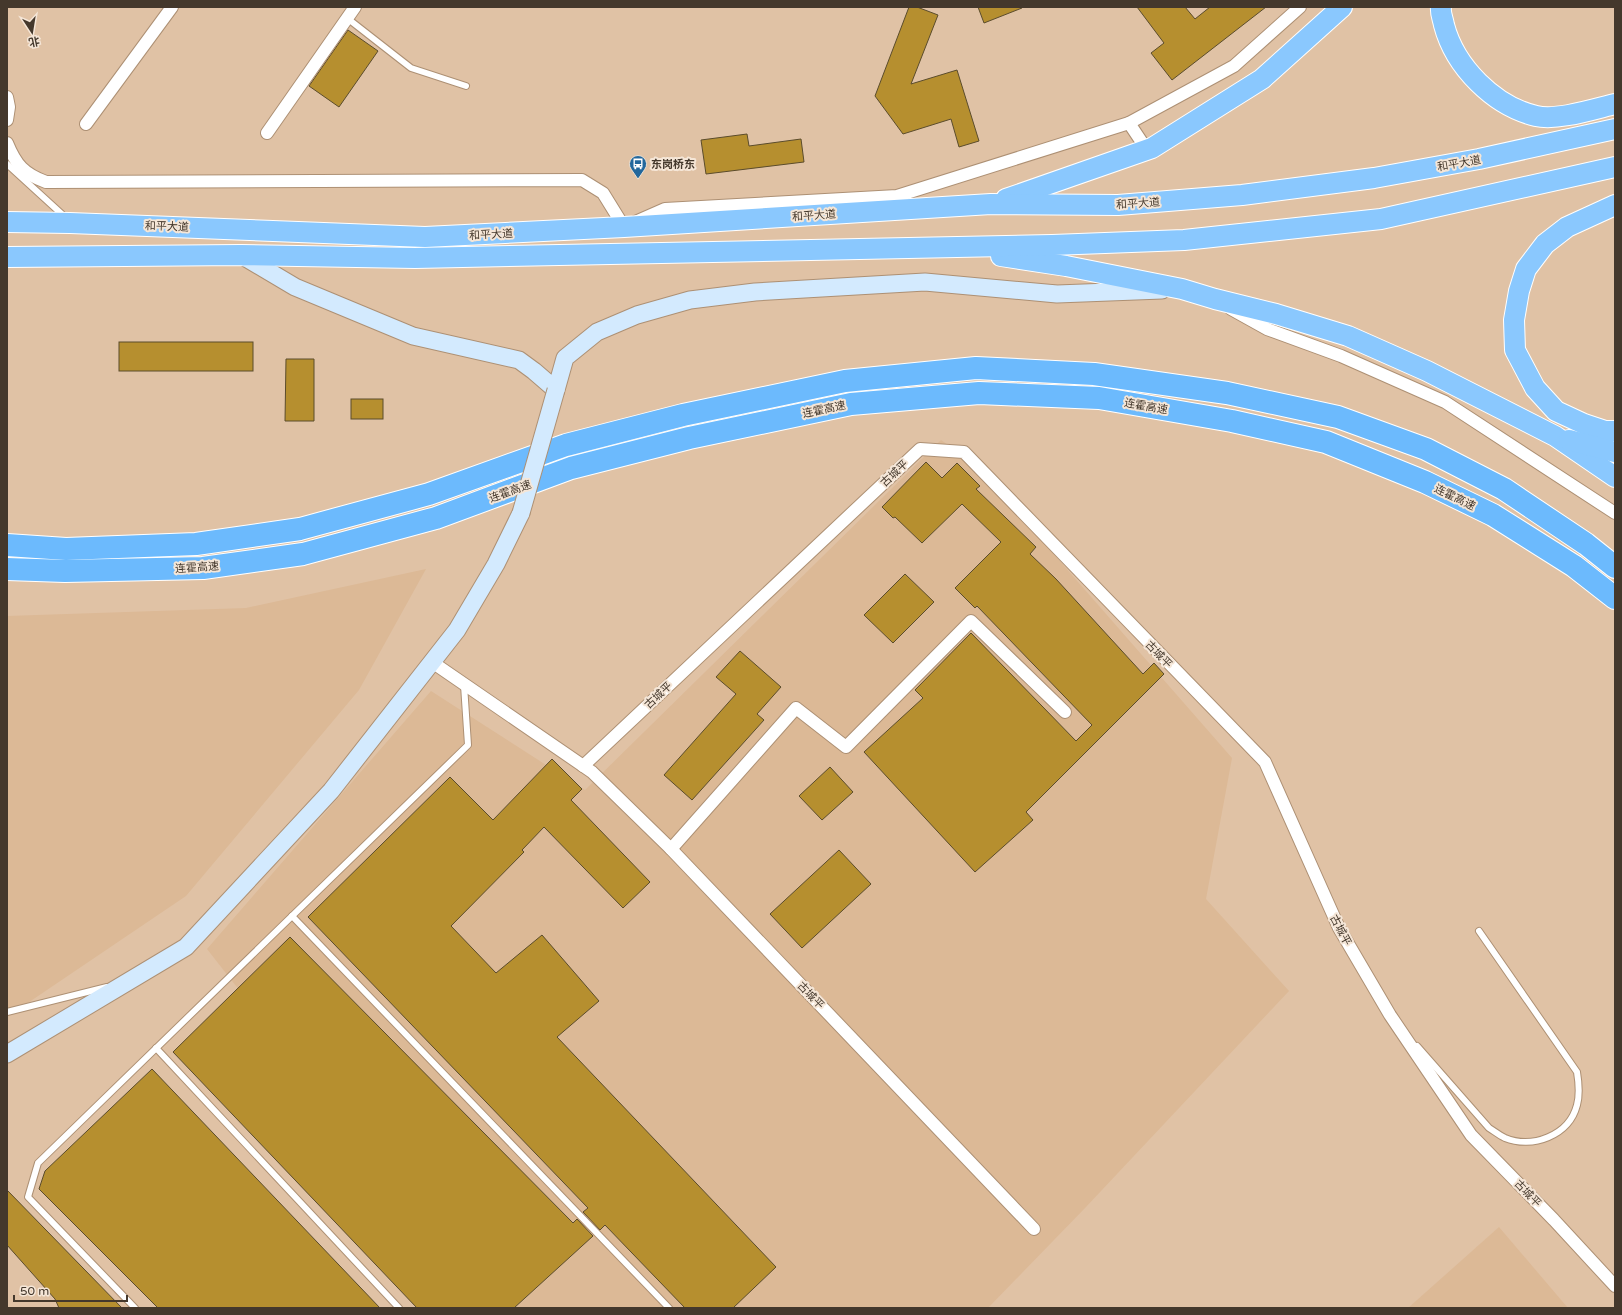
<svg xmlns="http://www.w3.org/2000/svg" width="1622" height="1315" font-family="'Varela Round','Noto Sans SC',sans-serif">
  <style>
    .built { fill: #dcb996 }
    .building { fill: #b68f2f; stroke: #5b4c2c }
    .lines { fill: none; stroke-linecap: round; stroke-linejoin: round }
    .service-casing { stroke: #ad9074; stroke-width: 8 }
    .minor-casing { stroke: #ad9074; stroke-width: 14 }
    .secondary-casing { stroke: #ad9074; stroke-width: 19 }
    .trunk-casing { stroke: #fff; stroke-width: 22 }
    .motorway-casing { stroke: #fff; stroke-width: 24 }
    .service { stroke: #fff; stroke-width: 6 }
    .minor { stroke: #fff; stroke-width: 12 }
    .secondary { stroke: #d3eafe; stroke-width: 17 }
    .trunk { stroke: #8ac8fe; stroke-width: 20 }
    .motorway { stroke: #6cbafd; stroke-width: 22 }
    .secondary-bridge-casing { stroke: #ad9074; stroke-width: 19; stroke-linecap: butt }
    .secondary-bridge { stroke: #d3eafe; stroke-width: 17 }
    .labels { text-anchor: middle; stroke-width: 4; stroke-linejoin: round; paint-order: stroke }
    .street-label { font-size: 11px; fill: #44382c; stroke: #f5e6d7 }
    .poi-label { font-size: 11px; font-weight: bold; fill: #44382c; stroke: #f5e6d7; text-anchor: start }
  </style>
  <rect width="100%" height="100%" fill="#e0c2a5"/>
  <!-- built -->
  <g class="built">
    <polygon points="941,440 974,463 1232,758 1206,899 1289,991 1086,1207 988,1308 489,1308 207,949 431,691 585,790"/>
    <polygon points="426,569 359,690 186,896 7,1017 7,616 246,608"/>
    <polygon points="1499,1227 1568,1308 1408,1308"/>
  </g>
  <!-- building -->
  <g class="building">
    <polygon points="909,7 917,7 938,15 911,84 957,70 979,141 959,147 951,119 903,134 875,96"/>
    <polygon points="978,7 1022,7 1022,8 984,23"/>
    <polygon points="1137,7 1185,7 1195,19 1210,7 1266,7 1172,80 1151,53 1164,43"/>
    <polygon points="348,30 378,51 339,107 309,86"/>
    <polygon points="747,134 749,146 801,139 804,162 706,174 701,140"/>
    <rect x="119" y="342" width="134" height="29"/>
    <polygon points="286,359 314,359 314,421 285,421"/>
    <rect x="351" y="399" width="32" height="20"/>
    <polygon points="926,462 942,478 957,463 980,486 976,489 1036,547 1030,554 1056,579 1143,674 1154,663 1164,674 1026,812 1033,820 975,872 864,752 923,698 915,690 971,633 1076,741 1092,725 977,606 975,608 955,588 1001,542 962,504 922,543 895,517 893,518 882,507"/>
    <polygon points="905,574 934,602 893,643 864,615"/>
    <polygon points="740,651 781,687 757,714 764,720 692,800 664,775 736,694 716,677"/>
    <polygon points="552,759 582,789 571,800 650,882 623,908 544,827 522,850 524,852 451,926 496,973 542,935 599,1001 557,1037 776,1267 733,1308 685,1308 605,1225 600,1230 583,1212 588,1208 308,917 450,777 493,820"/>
    <polygon points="830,767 853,792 822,820 799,796"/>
    <polygon points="839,850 871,884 802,948 770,914"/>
    <polygon points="290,937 573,1223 577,1219 593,1236 514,1308 417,1308 173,1052"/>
    <polygon points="152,1069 380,1308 158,1308 39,1189 45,1171"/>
    <polygon points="7,1190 122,1308 59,1308 55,1299 7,1245"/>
  </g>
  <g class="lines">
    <defs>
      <g id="service">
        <polyline points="347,18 411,68 466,86"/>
        <polyline points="7,164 65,217"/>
        <polyline points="292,916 669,1308"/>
        <polyline points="7,1012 107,987"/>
        <path d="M1417,1046L1489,1128C1494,1131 1499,1135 1505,1138C1532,1149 1569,1136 1577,1105C1580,1094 1579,1084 1577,1072L1479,931"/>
        <polyline points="156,1048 399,1308"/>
        <polyline points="135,1308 28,1197 38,1163 468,745 464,685"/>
      </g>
      <g id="minor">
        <polyline points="7,97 9,107 7,120"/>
        <polyline points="1129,123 1147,150"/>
        <polyline points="86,124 172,7"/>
        <polyline points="267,133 355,7"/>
        <path d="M7,143C16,165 24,174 46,182L582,180L603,193L624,227L665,209L897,196L1129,123L1234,66L1300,7"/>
        <polyline points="1231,309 1267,329 1341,356 1445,402 1615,513"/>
        <polyline points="432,662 592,772 671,849 1034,1229"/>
        <polyline points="583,766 920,449 964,452 1265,762 1339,928 1390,1015 1471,1135 1554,1220 1615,1286"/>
        <polyline points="671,849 796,708 846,747 971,621 1065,712"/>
      </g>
      <g id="secondary">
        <polyline points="241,255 295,287 413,336 519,360 534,371 556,390 565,358 597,332 637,315 690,300 755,292 925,282 1057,294 1162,290"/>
        <polyline points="7,1054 186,947 331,791 457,630 496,564 521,513"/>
      </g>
      <g id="trunk">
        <path d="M1441,7C1440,13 1443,19 1444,25C1455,67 1494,106 1536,116C1557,121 1594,109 1615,104"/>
        <polyline points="1006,199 1152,148 1262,79 1342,7"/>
        <polyline points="1615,205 1567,227 1545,244 1526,269 1519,291 1514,320 1515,350 1535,388 1556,411 1584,424 1605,431 1615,431"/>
        <polyline points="7,222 70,223 425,237 624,227 991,204 1118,205 1242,195 1374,178 1479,159 1615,129"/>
        <polyline points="1001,256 1066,266 1182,289 1215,299 1276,314 1348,336 1427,371 1555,436 1615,477"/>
        <polyline points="7,257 241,255 415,258 1052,245 1184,240 1381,219 1615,167"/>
        <polyline points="1569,440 1615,452"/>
      </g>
      <g id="motorway">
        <polyline points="7,545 66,549 196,544 300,529 429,494 566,445 683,415 845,381 976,368 1094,374 1227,393 1338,417 1426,449 1504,489 1586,544 1615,567"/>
        <polyline points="7,569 65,571 203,568 303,554 436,518 571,468 689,438 851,404 979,393 1099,398 1232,421 1326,442 1425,482 1493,515 1574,566 1615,598"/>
      </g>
    </defs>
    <!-- service casing -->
    <use href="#service" class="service-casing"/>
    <!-- minor casing -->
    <use href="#minor" class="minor-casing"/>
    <!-- secondary casing -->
    <use href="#secondary" class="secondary-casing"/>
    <!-- trunk casing -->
    <use href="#trunk" class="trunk-casing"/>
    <!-- motorway casing -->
    <use href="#motorway" class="motorway-casing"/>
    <!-- service -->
    <use href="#service" class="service"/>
    <!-- minor -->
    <use href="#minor" class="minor"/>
    <!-- secondary -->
    <use href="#secondary" class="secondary"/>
    <!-- trunk -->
    <use href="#trunk" class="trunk"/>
    <!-- motorway -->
    <use href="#motorway" class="motorway"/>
    <defs>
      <polyline id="secondary-bridge" points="521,513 556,390"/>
    </defs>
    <!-- secondary-bridge casing -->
    <use href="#secondary-bridge" class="secondary-bridge-casing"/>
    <!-- secondary-bridge -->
    <use href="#secondary-bridge" class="secondary-bridge"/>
  </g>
  <!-- icons -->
  <defs>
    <symbol id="bus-pin" viewBox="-11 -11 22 30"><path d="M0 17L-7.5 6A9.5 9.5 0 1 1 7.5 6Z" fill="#22679c" stroke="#f5e6d7"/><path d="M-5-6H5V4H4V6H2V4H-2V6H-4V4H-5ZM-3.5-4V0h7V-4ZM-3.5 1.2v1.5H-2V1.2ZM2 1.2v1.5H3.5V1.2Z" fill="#fff"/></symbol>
  </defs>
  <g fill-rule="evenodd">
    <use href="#bus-pin" x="628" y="154" width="20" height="27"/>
  </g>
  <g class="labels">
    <!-- street labels -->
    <g class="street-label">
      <text transform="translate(1459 163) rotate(-10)" y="4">和平大道</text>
      <text transform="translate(1138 203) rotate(-4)" y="4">和平大道</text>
      <text transform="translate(814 215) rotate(-4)" y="4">和平大道</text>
      <text transform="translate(167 226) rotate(2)" y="4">和平大道</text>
      <text transform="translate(491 234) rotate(-3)" y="4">和平大道</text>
      <text transform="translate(1146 406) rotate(10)" y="4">连霍高速</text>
      <text transform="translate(824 409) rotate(-12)" y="4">连霍高速</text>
      <text transform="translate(894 473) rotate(-43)" y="4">古城平</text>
      <text transform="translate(510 491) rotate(-20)" y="4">连霍高速</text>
      <text transform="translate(1455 497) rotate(26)" y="4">连霍高速</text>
      <text transform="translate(197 567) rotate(-4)" y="4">连霍高速</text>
      <text transform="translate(1159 654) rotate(46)" y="4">古城平</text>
      <text transform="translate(658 695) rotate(-43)" y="4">古城平</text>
      <text transform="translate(1341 930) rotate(62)" y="4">古城平</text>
      <text transform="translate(811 995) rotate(46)" y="4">古城平</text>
      <text transform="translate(1528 1193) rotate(46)" y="4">古城平</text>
    </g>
    <!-- poi labels -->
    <g class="poi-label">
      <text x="651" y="168">东岗桥东</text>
    </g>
  </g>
  <!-- border -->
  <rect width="1622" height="1315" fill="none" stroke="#44382c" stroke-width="16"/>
  <!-- north arrow -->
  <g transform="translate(32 32) rotate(168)" stroke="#f5e6d7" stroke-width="3" paint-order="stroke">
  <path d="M0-3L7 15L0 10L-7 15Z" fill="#44382c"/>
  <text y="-6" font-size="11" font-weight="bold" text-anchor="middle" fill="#44382c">北</text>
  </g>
  <!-- scale -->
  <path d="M14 1295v6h113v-6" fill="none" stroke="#44382c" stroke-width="2"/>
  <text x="20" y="1295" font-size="12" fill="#44382c" stroke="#f5e6d7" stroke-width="3" paint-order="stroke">50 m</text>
</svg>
